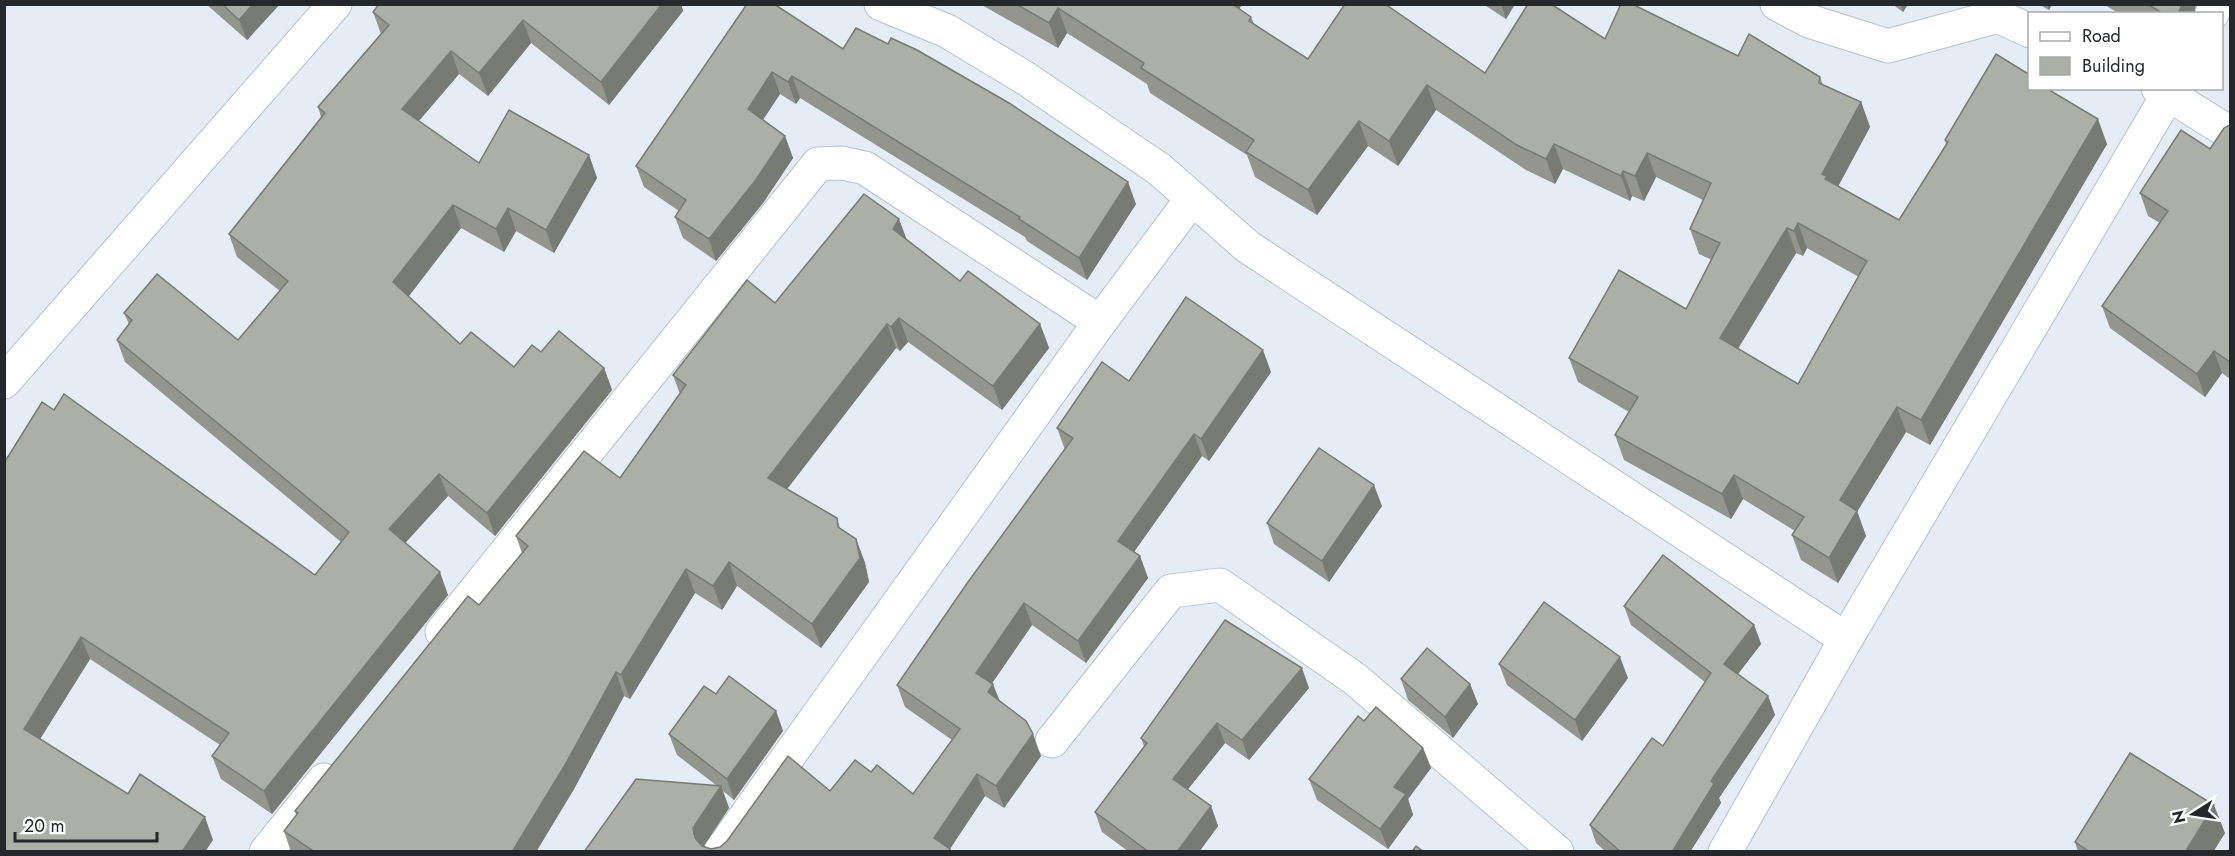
<svg xmlns="http://www.w3.org/2000/svg" width="2235" height="856" font-family="Jost,sans-serif">
  <style>
    .lines { fill: none; stroke-linecap: round; stroke-linejoin: round }
    .street-casing { stroke: #b8c1ca; stroke-width: 35 }
    .street { stroke: #fff; stroke-width: 33 }
    .wall { fill: #94968e; fill-rule: evenodd }
    .shaded-wall { fill: #787a74 }
    .building { fill: #acafa5; stroke: #787a74; stroke-width: 1.5; fill-rule: evenodd }
  </style>
  <rect width="100%" height="100%" fill="#e4edf6"/>
  <g class="lines">
    <defs>
      <g id="street">
        <polyline points="881,4 947,31 1025,78 1159,169 1248,247 1846,639 1725,852"/>
        <polyline points="1777,4 1809,21 1888,46 1998,16 2030,31"/>
        <polyline points="2212,14 2217,4"/>
        <polyline points="2158,88 2230,133"/>
        <polyline points="4,382 335,4"/>
        <polyline points="442,632 818,164 842,163 865,168 1100,322"/>
        <polyline points="1846,639 2172,88"/>
        <polyline points="1052,741 1171,591 1220,585 1355,679 1557,852"/>
        <polyline points="266,852 324,780"/>
        <polyline points="720,852 1100,322 1191,200"/>
      </g>
    </defs>
    <!-- street casing -->
    <use href="#street" class="street-casing"/>
    <!-- street -->
    <use href="#street" class="street"/>
  </g>
  <!-- wall -->
  <g class="wall">
    <polygon points="206,4 280,4 247,40"/>
    <polygon points="379,4 681,4 683,11 609,105 531,43 488,96 459,74 419,121 479,163 589,155 597,178 554,253 516,231 504,252 461,228 409,296 460,344 514,367 541,352 604,368 612,390 495,536 448,496 405,543 448,595 272,814 221,779 212,756 220,745 90,659 40,739 128,794 213,840 4,852 4,459 315,575 341,542 125,362 117,340 129,324 124,313 238,340 280,291 237,257 229,234 321,117 318,107 381,34 373,12"/>
    <polygon points="747,4 843,49 1136,204 1087,280 1027,241 1025,237 800,98 796,104 780,94 763,120 785,136 793,158 763,203 716,261 683,238 675,217 679,211 644,187 636,166"/>
    <path d="M980,4H1242L1239,9L1251,17L1254,24L1308,59L1485,73L1605,39L1738,56L1820,77L1823,85L1861,102L1870,127L1838,186L1899,220L1946,144L1945,140L2047,90L2107,144L1930,445L1906,432L1857,511L1866,536L1838,583L1801,560L1792,535L1795,531L1743,499L1731,519L1624,460L1615,435L1629,412L1578,382L1569,358L1686,309L1712,260L1699,254L1690,229L1703,200L1656,177L1644,201L1632,196L1630,201L1563,169L1555,184L1526,170L1436,110L1398,166L1368,146L1317,215L1255,177L1247,155L1150,93L1147,84L1067,33L1058,48ZM1807,248L1859,277L1798,384L1738,349L1796,253L1803,256Z"/>
    <polygon points="1483,4 1515,4 1506,19"/>
    <polygon points="1892,4 1908,4 1903,12"/>
    <polygon points="2038,4 2052,4 2049,10"/>
    <polygon points="2103,4 2196,4 2194,14 2120,14"/>
    <polygon points="2230,125 2230,379 2222,373 2205,397 2110,328 2102,306 2160,223 2148,216 2140,193 2210,149"/>
    <polygon points="907,240 960,281 1040,324 1049,348 1002,410 908,342 900,351 896,348 787,489 837,518 840,528 856,539 865,563 869,582 821,648 737,586 722,610 695,593 630,699 624,696 574,789 536,852 291,852 284,831 296,815 295,811 479,605 522,553 516,536 620,478 680,394 673,375 775,303"/>
    <polygon points="1271,372 1209,461 1202,456 1134,552 1140,556 1148,578 1086,663 1032,625 992,683 1000,701 1041,756 1004,808 985,796 950,848 951,852 584,852 716,785 677,755 669,734 716,694 776,711 783,731 734,800 723,791 729,808 704,846 711,849 720,847 830,791 871,772 913,794 952,740 905,707 897,685 1065,450 1057,428 1129,381"/>
    <polygon points="1382,506 1329,582 1274,544 1267,523"/>
    <polygon points="1624,606 1754,625 1761,644 1738,674 1768,696 1775,715 1719,798 1721,803 1690,852 1606,852 1596,843 1590,825 1663,746 1705,682 1631,625"/>
    <polygon points="1499,664 1628,678 1582,741 1507,685"/>
    <polygon points="1401,679 1470,684 1478,704 1453,738 1408,700"/>
    <polygon points="1309,688 1249,760 1225,743 1188,789 1211,806 1218,826 1199,852 1129,852 1102,832 1095,812 1144,746 1141,738"/>
    <polygon points="1364,721 1423,748 1431,768 1408,799 1413,815 1388,849 1317,800 1309,779"/>
    <polygon points="2225,833 2213,852 2078,852 2075,842"/>
  </g>
  <!-- shaded-wall -->
  <g class="shaded-wall">
    <polygon points="253,4 280,4 247,40 239,20"/>
    <polygon points="662,4 681,4 683,11 609,105 601,82"/>
    <polygon points="1224,4 1242,4 1231,23"/>
    <polygon points="1501,4 1515,4 1506,19"/>
    <polygon points="1901,4 1908,4 1903,12"/>
    <polygon points="2047,4 2052,4 2049,10"/>
    <polygon points="2182,4 2196,4 2194,14 2178,14"/>
    <polygon points="1058,8 1067,33 1058,48 1049,23"/>
    <polygon points="523,20 531,43 488,96 479,73"/>
    <polygon points="451,51 459,74 410,131 402,109"/>
    <polygon points="772,72 780,94 756,130 748,109"/>
    <polygon points="792,76 800,98 796,104 788,82"/>
    <polygon points="1427,85 1436,110 1398,166 1389,141"/>
    <polygon points="1861,102 1870,127 1834,194 1822,174"/>
    <polygon points="2098,119 2107,144 1930,445 1921,420"/>
    <polygon points="1359,121 1368,146 1317,215 1308,190"/>
    <polygon points="785,136 793,158 763,203 716,261 709,239"/>
    <polygon points="1554,144 1563,169 1555,184 1546,159"/>
    <polygon points="1647,153 1656,177 1644,201 1635,176"/>
    <polygon points="589,155 597,178 554,253 546,230"/>
    <polygon points="1623,171 1632,196 1630,201 1621,176"/>
    <polygon points="1128,182 1136,204 1087,280 1079,258"/>
    <polygon points="453,205 461,228 402,305 393,282"/>
    <polygon points="508,208 516,231 504,252 496,229"/>
    <polygon points="899,219 908,243 893,229"/>
    <polygon points="1798,223 1807,248 1803,256 1794,231"/>
    <polygon points="1787,228 1796,253 1729,363 1720,338"/>
    <polygon points="899,318 908,342 900,351 891,327"/>
    <polygon points="887,324 896,348 777,502 768,478"/>
    <polygon points="1040,324 1049,348 1002,410 993,386"/>
    <polygon points="1263,350 1271,372 1209,461 1201,439"/>
    <polygon points="2214,351 2222,373 2205,397 2197,374"/>
    <polygon points="604,368 612,390 495,536 487,513"/>
    <polygon points="1897,407 1906,432 1849,525 1840,500"/>
    <polygon points="1194,434 1202,456 1126,563 1118,541"/>
    <polygon points="439,474 448,496 397,552 389,529"/>
    <polygon points="1734,475 1743,499 1731,519 1722,494"/>
    <polygon points="1374,485 1382,506 1329,582 1322,561"/>
    <polygon points="1857,511 1866,536 1838,583 1829,558"/>
    <polygon points="856,539 865,563 869,582 821,648 812,624"/>
    <polygon points="1140,556 1148,578 1086,663 1078,641"/>
    <polygon points="729,562 737,586 722,610 713,586"/>
    <polygon points="686,569 695,593 630,699 621,675"/>
    <polygon points="440,572 448,595 272,814 264,791"/>
    <polygon points="1024,603 1032,625 984,695 976,673"/>
    <polygon points="1754,625 1761,644 1731,683 1724,664"/>
    <polygon points="81,637 90,659 32,752 24,729"/>
    <polygon points="1620,657 1628,678 1582,741 1575,720"/>
    <polygon points="1302,668 1309,688 1249,760 1242,740"/>
    <polygon points="616,672 624,696 574,789 536,852 512,852"/>
    <polygon points="993,684 1001,706 988,692"/>
    <polygon points="1470,684 1478,704 1453,738 1445,717"/>
    <polygon points="1768,696 1775,715 1719,798 1721,803 1690,852 1672,852 1711,781"/>
    <polygon points="776,711 783,731 734,800 727,779"/>
    <polygon points="1217,723 1225,743 1181,798 1173,779"/>
    <polygon points="1033,734 1041,756 1004,808 996,786"/>
    <polygon points="1423,748 1431,768 1408,799 1413,815 1388,849 1380,829 1394,787"/>
    <polygon points="977,774 985,796 948,852 934,838"/>
    <polygon points="721,786 729,808 701,850 695,838 693,828"/>
    <polygon points="2214,805 2225,833 2213,852 2188,852 2187,849"/>
    <polygon points="1211,806 1218,826 1199,852 1177,852"/>
    <polygon points="205,817 213,840 205,852 182,852"/>
  </g>
  <!-- building -->
  <g class="building">
    <polygon points="222,4 253,4 239,20"/>
    <polygon points="379,4 662,4 601,82 523,20 479,73 451,51 402,109 479,163 509,110 589,155 546,230 508,208 496,229 453,205 393,282 460,344 471,332 514,367 532,345 541,352 559,331 604,368 487,513 439,474 389,529 440,572 264,791 212,756 229,733 81,637 24,729 128,794 140,774 205,817 182,852 4,852 4,459 6,460 42,402 54,410 64,394 315,575 349,532 117,340 132,320 124,313 157,274 238,340 288,281 229,234 325,113 318,107 389,25 373,12"/>
    <polygon points="747,4 774,4 843,49 856,28 888,44 891,38 917,50 1009,103 1128,182 1079,258 1019,219 1020,217 792,76 788,82 772,72 748,109 785,136 755,181 709,239 675,217 686,200 636,166"/>
    <path d="M1016,4H1232L1251,17L1249,21L1308,59L1345,4H1385L1485,73L1528,4H1551L1605,39L1621,4H1632L1738,56L1749,34L1820,77L1819,83L1861,102L1822,174L1827,176L1825,179L1899,220L1948,142L1945,140L1996,54L2030,75V88H2046L2098,119L1921,420L1897,407L1840,500L1857,511L1829,558L1792,535L1804,517L1734,475L1722,494L1615,435L1638,397L1569,358L1619,270L1686,309L1720,243L1690,229L1711,183L1647,153L1635,176L1623,171L1621,176L1554,144L1546,159L1517,145L1427,85L1389,141L1359,121L1308,190L1246,152L1254,140L1141,68L1144,63L1058,8L1049,23ZM1798,223L1867,261L1798,384L1720,338L1787,228L1794,231Z"/>
    <polygon points="2147,4 2182,4 2178,14 2164,14"/>
    <polygon points="2230,125 2230,362 2214,351 2197,374 2102,306 2168,211 2140,193 2181,130 2210,149 2224,128"/>
    <polygon points="864,194 899,219 893,229 960,281 968,271 1040,324 993,386 899,318 891,327 887,324 768,478 837,518 838,527 856,539 860,558 812,624 729,562 713,586 686,569 621,675 616,672 565,765 512,852 315,852 284,831 298,813 295,811 468,596 479,605 528,546 516,536 584,451 620,478 686,385 673,375 747,280 775,303"/>
    <polygon points="1186,297 1263,350 1201,439 1194,434 1118,541 1140,556 1078,641 1024,603 976,673 993,684 988,692 1026,721 1033,734 996,786 977,774 934,838 950,849 948,852 584,852 636,779 721,786 693,828 695,838 702,846 711,849 720,847 727,841 788,756 830,791 855,760 871,772 877,765 913,794 960,729 897,685 968,582 1073,438 1057,428 1102,362 1129,381"/>
    <polygon points="1319,448 1374,485 1322,561 1267,523"/>
    <polygon points="1663,555 1754,625 1724,664 1768,696 1711,781 1714,784 1672,852 1621,852 1590,825 1652,738 1663,746 1711,673 1624,606"/>
    <polygon points="1544,602 1620,657 1575,720 1499,664"/>
    <polygon points="1225,620 1302,668 1242,740 1217,723 1173,779 1211,806 1177,852 1149,852 1095,812 1147,743 1141,738"/>
    <polygon points="1427,648 1470,684 1445,717 1401,679"/>
    <polygon points="729,676 776,711 727,779 669,734 704,686 716,694"/>
    <polygon points="1376,707 1423,748 1394,787 1406,794 1380,829 1309,779 1358,716 1364,721"/>
    <polygon points="2130,753 2214,805 2187,849 2191,852 2090,852 2075,842"/>
    <polygon points="1416,846 1424,852 1412,852"/>
  </g>
  <!-- border -->
  <rect width="2235" height="856" fill="none" stroke="#24282b" stroke-width="12"/>
  <!-- legend -->
  <rect x="2028" y="12" width="195" height="78" fill="#ffffff" stroke="#a7a9aa" stroke-width="1.5"/>
  <rect x="2040" y="32" width="30" height="9" fill="#ffffff" stroke="#a7a9aa" stroke-width="1.5"/>
  <text x="2082" y="42" font-size="18" fill="#24282b">Road</text>
  <rect x="2040" y="57" width="30" height="18" fill="#acafa5" stroke="#a7a9aa" stroke-width="1.5"/>
  <text x="2082" y="72" font-size="18" fill="#24282b">Building</text>
  <!-- north arrow -->
  <g transform="translate(2193 814) rotate(258)" stroke="#ffffff" stroke-width="4.5" paint-order="stroke">
  <path d="M0-4.5L10 22L0 15L-10 22Z" fill="#24282b"/>
  <text y="-9" font-size="16" font-weight="bold" text-anchor="middle" fill="#24282b">N</text>
  </g>
  <!-- scale -->
  <path d="M15 832v9h142v-9" fill="none" stroke="#24282b" stroke-width="3"/>
  <text x="24" y="832" font-size="18" fill="#24282b" stroke="#ffffff" stroke-width="4.5" paint-order="stroke">20 m</text>
</svg>
